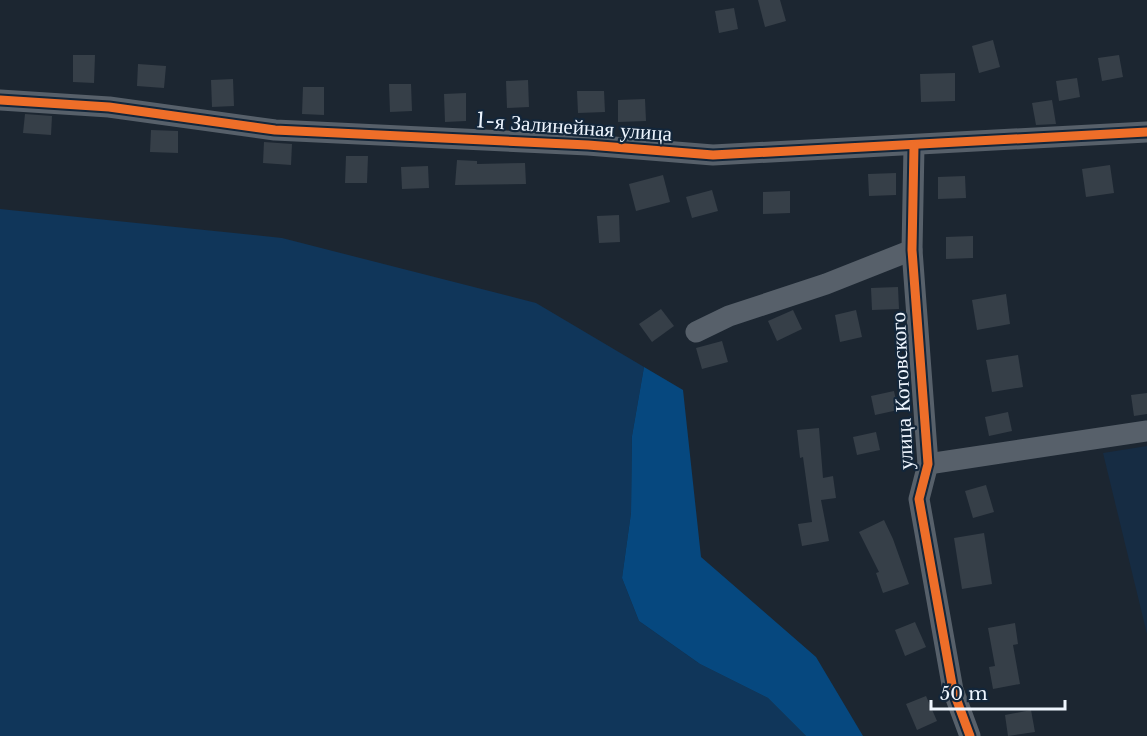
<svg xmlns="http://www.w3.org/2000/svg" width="1147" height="736" font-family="'Libre Baskerville',serif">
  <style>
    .built { fill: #162c43 }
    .green { fill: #10365a }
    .forest { fill: #06487f }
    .building { fill: #363f48 }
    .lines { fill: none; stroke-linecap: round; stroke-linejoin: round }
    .street { stroke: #57606a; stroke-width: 21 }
    .cycleway-casing { stroke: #13263a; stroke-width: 13 }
    .cycleway { stroke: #ee6e29; stroke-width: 9 }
    .labels { text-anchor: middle; stroke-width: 4.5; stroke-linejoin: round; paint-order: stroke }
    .street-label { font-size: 21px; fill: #eef5fe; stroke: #13263a }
  </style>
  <rect width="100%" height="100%" fill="#1c2631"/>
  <!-- built -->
  <polygon class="built" points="1147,446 1147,634 1103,453"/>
  <!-- green -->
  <polygon class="green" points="0,209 282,238 536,303 644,367 632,436 631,513 622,578 639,621 700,664 768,698 806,736 0,736"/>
  <!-- forest -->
  <polygon class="forest" points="644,367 683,390 701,557 816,657 863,736 806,736 768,698 700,664 639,621 622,578 631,513 632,436"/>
  <!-- building -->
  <g class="building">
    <polygon points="758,0 780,0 786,21 765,27"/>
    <polygon points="734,8 738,29 719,33 715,11"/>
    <polygon points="993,40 1000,67 979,73 972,46"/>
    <polygon points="73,55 95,55 94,83 73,82"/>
    <polygon points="1119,55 1123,77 1102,81 1098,58"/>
    <polygon points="138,64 166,66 164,88 137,86"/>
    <polygon points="955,73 955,101 921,102 920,74"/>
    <polygon points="1077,78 1080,97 1059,101 1056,81"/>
    <polygon points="233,79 234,106 212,107 211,80"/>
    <polygon points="528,80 529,107 507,108 506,81"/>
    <polygon points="389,84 411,84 412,111 390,112"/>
    <polygon points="303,87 324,87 324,115 302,114"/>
    <polygon points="577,91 604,91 605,112 578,113"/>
    <polygon points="466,93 466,121 445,122 444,94"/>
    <polygon points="645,99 646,121 618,122 618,100"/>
    <polygon points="1052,100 1056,124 1036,125 1032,103"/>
    <polygon points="25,114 52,116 51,135 23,133"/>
    <polygon points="151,130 178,131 178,153 150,152"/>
    <polygon points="264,142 292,144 291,165 263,163"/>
    <polygon points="346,156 368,156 367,183 345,183"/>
    <polygon points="457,160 477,161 477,164 525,163 526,184 455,185"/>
    <polygon points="1110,165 1114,193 1086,197 1082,169"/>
    <polygon points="428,166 429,188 402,189 401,167"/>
    <polygon points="896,173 896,195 869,196 868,174"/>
    <polygon points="663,175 670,202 636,211 629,184"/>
    <polygon points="965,176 966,198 938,199 938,177"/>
    <polygon points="712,190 718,211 692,218 686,197"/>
    <polygon points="790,191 790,213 763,214 763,192"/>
    <polygon points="619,215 620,242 599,243 597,216"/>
    <polygon points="973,236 973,258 946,259 946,237"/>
    <polygon points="898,287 899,309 872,310 871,288"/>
    <polygon points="1006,294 1010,324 977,330 972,300"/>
    <polygon points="661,309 674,326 652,342 639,324"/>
    <polygon points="793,310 802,329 777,341 768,321"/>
    <polygon points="856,310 862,337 840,342 835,315"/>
    <polygon points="722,341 728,362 702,369 696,348"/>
    <polygon points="1018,355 1023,387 992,392 986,360"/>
    <polygon points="894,391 898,410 875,415 871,396"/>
    <polygon points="1147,393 1147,414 1134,416 1131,395"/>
    <polygon points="1008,412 1012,431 989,436 985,417"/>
    <polygon points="819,428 823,478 833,476 836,498 821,500 829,541 802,546 798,524 812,522 803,457 800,458 797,430"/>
    <polygon points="876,432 880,450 857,455 853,437"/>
    <polygon points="986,485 994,512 973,518 965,491"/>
    <polygon points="884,520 893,539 909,584 883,593 876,573 879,572 859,532"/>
    <polygon points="984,533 992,584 962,589 954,538"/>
    <polygon points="915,622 926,647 905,656 895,630"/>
    <polygon points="1015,623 1018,644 1013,645 1020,684 993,689 989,667 995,666 988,628"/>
    <polygon points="926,696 937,721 917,730 906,704"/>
    <polygon points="1031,710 1035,732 1008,736 1005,715"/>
  </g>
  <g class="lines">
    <!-- street -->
    <g class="street">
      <polyline points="0,100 109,107 275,130 588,145 713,155 1147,132"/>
      <polyline points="914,146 912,250 928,464 919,499 953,690 970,736"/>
      <polyline points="696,332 729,316 826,284 912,250"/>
      <polyline points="928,464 1147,431"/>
    </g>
    <defs>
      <g id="cycleway">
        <polyline points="0,100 109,107 275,130 588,145 713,155 1147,132"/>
        <polyline points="914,146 912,250 928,464 919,499 953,690 970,736"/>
      </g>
    </defs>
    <!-- cycleway casing -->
    <use href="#cycleway" class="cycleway-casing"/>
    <!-- cycleway -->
    <use href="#cycleway" class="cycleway"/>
  </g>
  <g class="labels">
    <!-- street labels -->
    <g class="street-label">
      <text transform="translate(574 127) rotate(4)" y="7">1-я Залинейная улица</text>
      <text transform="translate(902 391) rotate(-93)" y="7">улица Котовского</text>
    </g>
  </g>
  <!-- scale -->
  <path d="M931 700v9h134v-9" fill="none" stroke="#eef5fe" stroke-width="3"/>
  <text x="940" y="700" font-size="18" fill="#eef5fe" stroke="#13263a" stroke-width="4.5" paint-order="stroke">50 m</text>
</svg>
